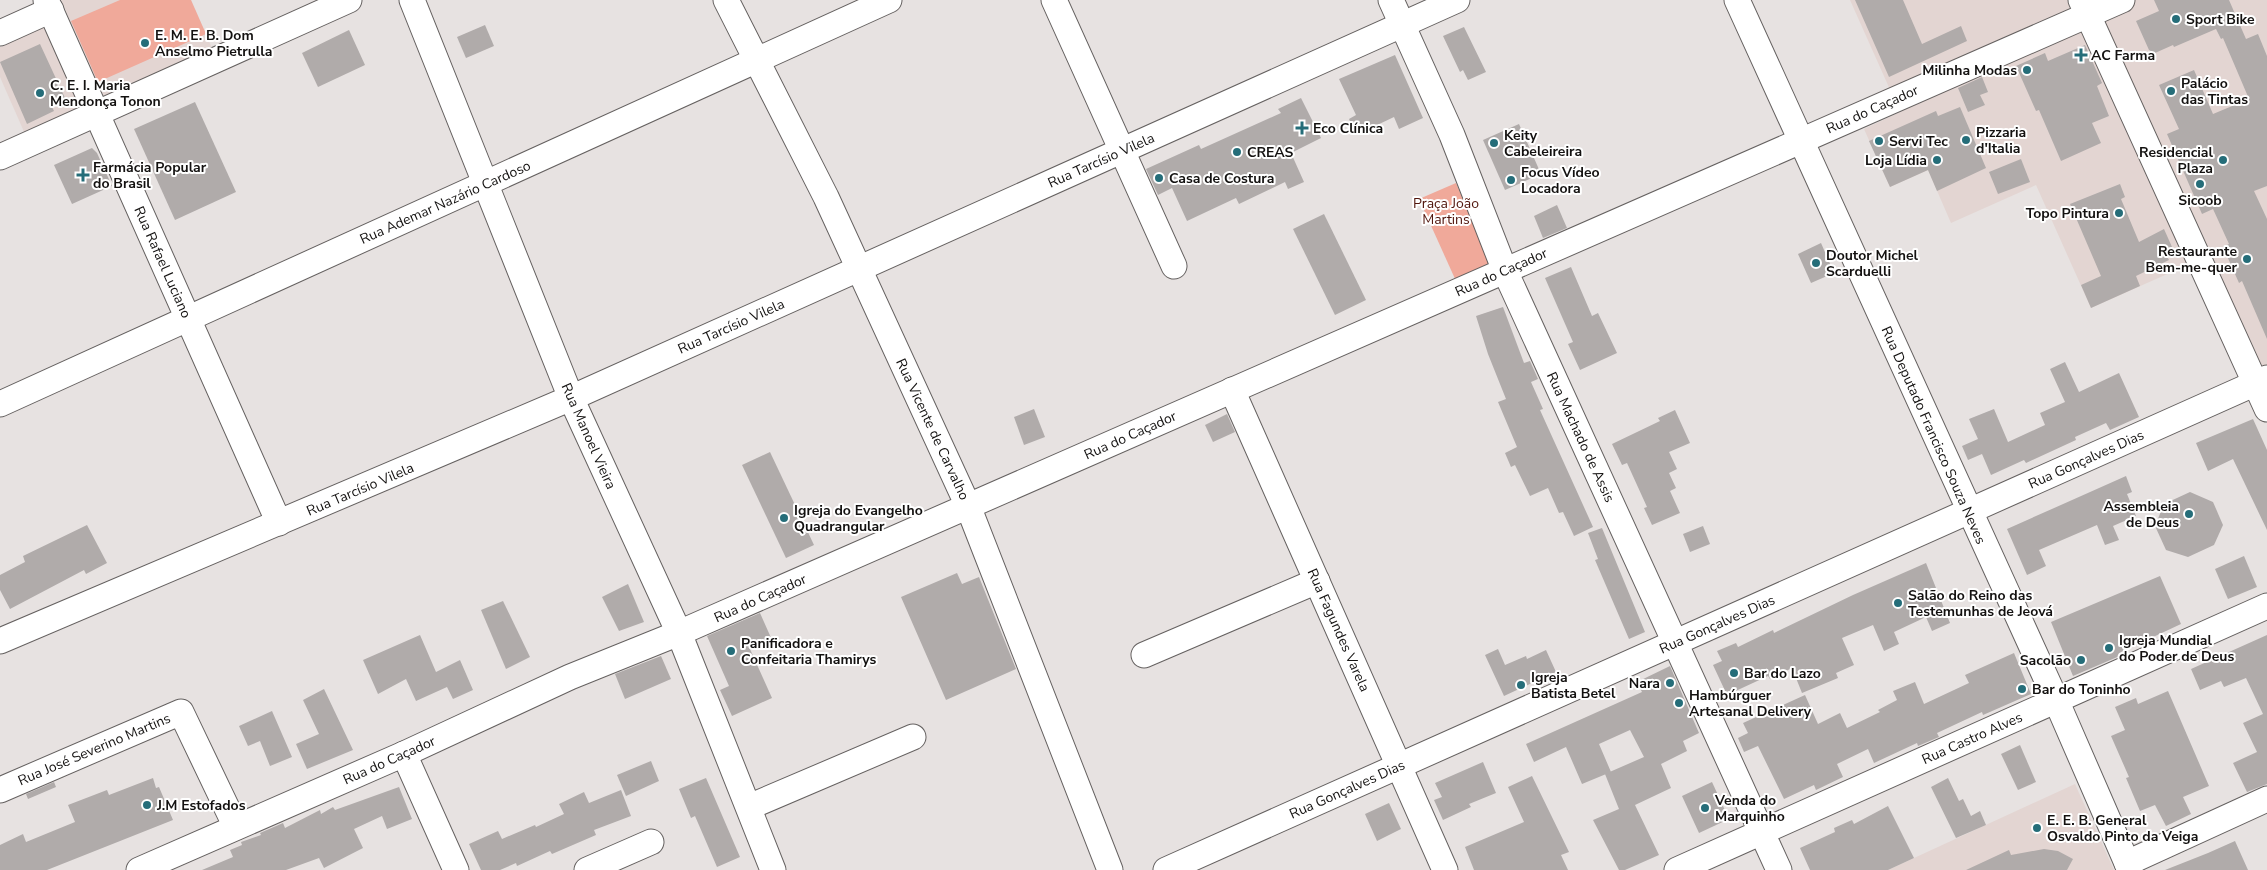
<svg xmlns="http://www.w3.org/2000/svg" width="2267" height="870" font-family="'Nunito Sans',sans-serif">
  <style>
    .built { fill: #e3d5d2 }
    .green { fill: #f0a99a }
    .building { fill: #b0abaa }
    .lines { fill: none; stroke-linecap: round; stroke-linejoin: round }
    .minor-casing { stroke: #656160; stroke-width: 27 }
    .minor { stroke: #fff; stroke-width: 25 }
    .poi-dot { fill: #256d79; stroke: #fff; stroke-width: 2 }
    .labels { text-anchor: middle; stroke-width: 4; stroke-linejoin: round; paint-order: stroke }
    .poi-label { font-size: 14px; font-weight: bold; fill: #131110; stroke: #fff; text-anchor: start }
    .street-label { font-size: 14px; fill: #131110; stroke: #fff }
    .park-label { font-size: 14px; fill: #50140b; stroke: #fff }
  </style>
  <rect width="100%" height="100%" fill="#e7e2e1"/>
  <!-- built -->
  <g class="built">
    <polygon points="61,0 191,0 214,53 106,102"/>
    <polygon points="1850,0 2267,0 2267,371 2245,381 2192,263 2091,308 2036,185 1951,223 1928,170 1890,187 1864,129 1900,112"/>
    <polygon points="44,27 80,109 25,134 0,77 0,47"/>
    <polygon points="2075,784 2114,870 1888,870"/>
  </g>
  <!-- green -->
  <g class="green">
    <polygon points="120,0 191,0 206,34 98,82 71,21"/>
    <polygon points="1456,183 1491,265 1456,281 1419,199"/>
  </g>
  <!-- building -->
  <g class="building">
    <polygon points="1855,0 1903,0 1922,44 1961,26 1967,41 1889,77"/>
    <polygon points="2154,0 2229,0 2246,39 2258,34 2267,56 2267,186 2254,191 2267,219 2267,339 2242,281 2239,283 2223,247 2229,244 2213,209 2202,214 2167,134 2179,129 2159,85 2194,70 2213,114 2249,99 2223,38 2221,39 2216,29 2174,47 2173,45 2155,53 2149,50 2136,21 2159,11"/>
    <polygon points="485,25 494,46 466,58 457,37"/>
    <polygon points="1464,27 1486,72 1468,80 1463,70 1460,72 1443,36"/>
    <polygon points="349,30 365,65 318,87 302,53"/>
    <polygon points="40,44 65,98 51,105 54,111 27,124 0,62"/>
    <polygon points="2085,45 2102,83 2097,86 2109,116 2092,123 2101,143 2061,161 2039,110 2036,111 2016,66 2045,53 2048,61"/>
    <polygon points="1395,55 1423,118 1399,129 1394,117 1356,135 1349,119 1356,115 1339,79"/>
    <polygon points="1982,77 1988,92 1980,95 1985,105 1968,112 1958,88"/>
    <polygon points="1301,98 1321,138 1291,153 1304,182 1288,189 1285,182 1239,204 1236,198 1187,221 1172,188 1158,195 1146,169 1199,145 1201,149 1281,113 1278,109"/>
    <polygon points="195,102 236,192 175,220 134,129"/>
    <polygon points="1960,107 1986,168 1937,191 1928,170 1890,187 1869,141 1936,111 1938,116"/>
    <polygon points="1519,124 1541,174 1505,190 1483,140"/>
    <polygon points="92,148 97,153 112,186 72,204 54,165"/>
    <polygon points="2021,159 2030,182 1998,194 1989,172"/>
    <polygon points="2120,184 2125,197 2121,199 2139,242 2164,229 2172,247 2164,251 2169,260 2136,276 2140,286 2091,308 2081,285 2101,276 2070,204"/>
    <polygon points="1557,205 1567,228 1543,238 1534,216"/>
    <polygon points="1324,214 1366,300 1335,315 1293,229"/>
    <polygon points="1821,243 1834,273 1811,283 1798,254"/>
    <polygon points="1571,267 1592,316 1598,313 1617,353 1580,370 1568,344 1573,342 1545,278"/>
    <polygon points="1503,307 1524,363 1530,361 1538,379 1531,382 1543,409 1540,410 1593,527 1574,536 1563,512 1559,513 1548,488 1530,496 1515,465 1511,467 1505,453 1517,447 1498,402 1506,399 1488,354 1476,316"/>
    <polygon points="2065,362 2079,392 2119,373 2139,417 2110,430 2106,423 2075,437 2076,440 2026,463 2024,460 1991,475 1982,454 1968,460 1962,446 1978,439 1969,419 1994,409 2008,442 2045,425 2040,413 2065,402 2050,369"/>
    <polygon points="1034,409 1045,437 1024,445 1014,417"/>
    <polygon points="1675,410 1690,443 1669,452 1677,469 1669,473 1676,488 1670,491 1680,513 1652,525 1644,508 1647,507 1627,463 1622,465 1612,444 1660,421 1658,418"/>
    <polygon points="1227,414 1235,432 1213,442 1205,425"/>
    <polygon points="2253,419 2267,450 2267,530 2233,459 2208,471 2196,443"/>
    <polygon points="770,452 814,545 786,558 742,465"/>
    <polygon points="2126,476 2132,492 2127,494 2136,516 2113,526 2119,540 2105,545 2097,525 2039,550 2046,566 2027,575 2007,529"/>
    <polygon points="2190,492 2213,502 2223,525 2214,545 2188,557 2166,550 2155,526 2164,504"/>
    <polygon points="87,525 107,563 86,574 84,570 10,609 0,590 0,575 25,562 23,556"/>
    <polygon points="1703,526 1710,544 1690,552 1683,534"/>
    <polygon points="1602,528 1645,632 1629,639 1595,560 1598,559 1588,533"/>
    <polygon points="2244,556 2257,587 2228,599 2215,569"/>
    <polygon points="1926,563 1950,623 1932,631 1926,617 1894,632 1899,644 1884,651 1873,625 1842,638 1854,665 1836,673 1838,678 1802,693 1792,668 1770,679 1768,676 1727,695 1713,665 1722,661 1717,651 1736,643 1738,647 1773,630 1774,633 1853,595"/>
    <polygon points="957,573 962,584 979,577 1016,669 946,700 901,597"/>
    <polygon points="2160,576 2181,624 2121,652 2122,655 2073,676 2051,622"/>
    <polygon points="628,584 644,622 619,631 602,597"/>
    <polygon points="503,601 530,657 506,669 481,610"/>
    <polygon points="760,613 772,640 750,649 772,698 732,716 720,690 729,686 707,636"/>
    <polygon points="420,635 436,672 460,660 473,690 453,699 447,687 416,701 406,679 378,694 363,660"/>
    <polygon points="2267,635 2267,784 2247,792 2233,763 2257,752 2243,723 2263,714 2246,678 2224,687 2221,681 2200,690 2191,669"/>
    <polygon points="1498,649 1505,665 1526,656 1527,659 1546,650 1556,672 1504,696 1485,655"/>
    <polygon points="2014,653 2031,694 1983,715 1982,712 1937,733 1939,737 1918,746 1917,743 1874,763 1868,749 1837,764 1843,777 1816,790 1814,785 1784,799 1758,746 1744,752 1738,738 1748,733 1743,723 1805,695 1818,724 1840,713 1847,728 1880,712 1878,710 1897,700 1893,691 1915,682 1924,704 1969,683 1965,675"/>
    <polygon points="661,656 671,679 625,699 615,674"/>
    <polygon points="1670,666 1699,733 1683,741 1687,751 1661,764 1671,788 1635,805 1659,855 1625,870 1619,870 1593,820 1619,809 1605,774 1644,757 1630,730 1599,744 1611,772 1582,784 1566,747 1534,762 1526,744 1642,692 1637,682"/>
    <polygon points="324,689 353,750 307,769 296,744 319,734 303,700"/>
    <polygon points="2168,691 2209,786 2183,797 2191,814 2166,826 2155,805 2140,811 2126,778 2129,777 2111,736 2125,730 2115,707 2136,698 2138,704"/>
    <polygon points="272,711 292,757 270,766 260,741 248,746 239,726"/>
    <polygon points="2020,745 2036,782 2018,790 2001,754"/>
    <polygon points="651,761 659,781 626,796 617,775"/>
    <polygon points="1483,762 1496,793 1469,804 1471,807 1443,820 1434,800 1442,797 1435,783"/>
    <polygon points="1532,776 1569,852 1561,855 1568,870 1474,870 1465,847 1524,822 1508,787"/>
    <polygon points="153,778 156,788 159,787 173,820 47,870 0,870 0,845 23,834 26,842 75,822 68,805 107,790 109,795"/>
    <polygon points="706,778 740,857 717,867 695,816 691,818 679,789"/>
    <polygon points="1948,778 1959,801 1963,799 1971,816 1980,811 1986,825 1956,838 1931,787"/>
    <polygon points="54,782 56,787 28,799 26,794"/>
    <polygon points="1712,782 1729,819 1699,833 1682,796"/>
    <polygon points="399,787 412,819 387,829 382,816 354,829 363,848 324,868 319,858 286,870 202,870 233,857 230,850 242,845 241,842 261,835 260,833 283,823 285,828 320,810 321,814 333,807 335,810"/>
    <polygon points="621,790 631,816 594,830 596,835 552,854 550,851 517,866 516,863 500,870 481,870 469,844 498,831 502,839 535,825 536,827 564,814 559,804 584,792 589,803"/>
    <polygon points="1389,803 1401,829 1377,841 1365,814"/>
    <polygon points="1888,806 1914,858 1888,870 1810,870 1800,848 1835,832 1834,828 1852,820 1854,824"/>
    <polygon points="2235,841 2248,870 2165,870 2208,853"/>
    <polygon points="2044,849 2058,851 2073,859 2067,870 1966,870 2009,850 2011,855"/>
  </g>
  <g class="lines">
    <defs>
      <g id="minor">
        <polyline points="46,0 279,523"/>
        <polyline points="412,0 571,398 679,633 773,870"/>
        <polyline points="726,0 826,197 968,506 1110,870"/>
        <polyline points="1054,0 1174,266"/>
        <polyline points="1391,0 1452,135 1505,271 1779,870"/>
        <polyline points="1737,0 2056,700 2130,870"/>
        <polyline points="2081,0 2267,409"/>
        <polyline points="0,33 51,10"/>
        <polyline points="0,157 349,0"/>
        <polyline points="1232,390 1445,870"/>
        <polyline points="0,404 889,0"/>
        <polyline points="0,641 571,398 1457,0"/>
        <polyline points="1144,655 1317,581"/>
        <polyline points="404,754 456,870"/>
        <polyline points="0,790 181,712 236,827"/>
        <polyline points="749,807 913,737"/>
        <polyline points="2127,863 2267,799"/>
        <polyline points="139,870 404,754 570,677 679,633 2122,0"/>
        <polyline points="587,870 651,842"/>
        <polyline points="1166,870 2267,378"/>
        <polyline points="1677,870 2267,606"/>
      </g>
    </defs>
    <!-- minor casing -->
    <use href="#minor" class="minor-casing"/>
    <!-- minor -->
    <use href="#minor" class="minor"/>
  </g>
  <!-- markers -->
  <g class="poi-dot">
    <circle cx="2176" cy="19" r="5"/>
    <circle cx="145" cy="43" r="5"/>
    <path d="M2078.5 47.5h5v5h5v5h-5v5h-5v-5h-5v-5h5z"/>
    <circle cx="2027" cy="70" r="5"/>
    <circle cx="2171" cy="91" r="5"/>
    <circle cx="40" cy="93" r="5"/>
    <path d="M1299.5 120.5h5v5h5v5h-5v5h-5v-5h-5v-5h5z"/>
    <circle cx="1966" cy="140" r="5"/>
    <circle cx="1879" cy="141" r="5"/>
    <circle cx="1494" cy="143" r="5"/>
    <circle cx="1237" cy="152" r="5"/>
    <circle cx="1937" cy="160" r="5"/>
    <circle cx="2223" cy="160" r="5"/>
    <path d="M80.5 167.5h5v5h5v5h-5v5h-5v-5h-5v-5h5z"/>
    <circle cx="1159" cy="178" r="5"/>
    <circle cx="1511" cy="180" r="5"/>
    <circle cx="2200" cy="184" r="5"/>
    <circle cx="2119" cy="213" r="5"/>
    <circle cx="2247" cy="259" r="5"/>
    <circle cx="1816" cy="263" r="5"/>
    <circle cx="2189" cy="514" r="5"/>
    <circle cx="784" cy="518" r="5"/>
    <circle cx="1898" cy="603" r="5"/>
    <circle cx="2109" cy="648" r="5"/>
    <circle cx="731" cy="651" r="5"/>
    <circle cx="2081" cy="660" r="5"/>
    <circle cx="1734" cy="673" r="5"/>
    <circle cx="1670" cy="683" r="5"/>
    <circle cx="1521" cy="685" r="5"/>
    <circle cx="2022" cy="689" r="5"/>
    <circle cx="1679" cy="703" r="5"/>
    <circle cx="147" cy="805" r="5"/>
    <circle cx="1705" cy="808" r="5"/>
    <circle cx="2037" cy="828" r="5"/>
  </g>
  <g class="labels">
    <!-- poi labels -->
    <g class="poi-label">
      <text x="2186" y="24">Sport Bike</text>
      <text x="155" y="40">E. M. E. B. Dom<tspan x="155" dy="16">Anselmo Pietrulla</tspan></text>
      <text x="2091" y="60">AC Farma</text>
      <text x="2017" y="75" text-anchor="end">Milinha Modas</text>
      <text x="2181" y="88">Palácio<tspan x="2181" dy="16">das Tintas</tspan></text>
      <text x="50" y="90">C. E. I. Maria<tspan x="50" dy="16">Mendonça Tonon</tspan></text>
      <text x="1313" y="133">Eco Clínica</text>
      <text x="1976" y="137">Pizzaria<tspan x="1976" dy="16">d'Italia</tspan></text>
      <text x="1504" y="140">Keity<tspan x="1504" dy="16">Cabeleireira</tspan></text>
      <text x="1889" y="146">Servi Tec</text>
      <text x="1247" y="157">CREAS</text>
      <text x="2213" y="157" text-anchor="end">Residencial<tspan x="2213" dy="16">Plaza</tspan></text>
      <text x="1927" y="165" text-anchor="end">Loja Lídia</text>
      <text x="93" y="172">Farmácia Popular<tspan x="93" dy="16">do Brasil</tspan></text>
      <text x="1521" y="177">Focus Vídeo<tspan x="1521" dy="16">Locadora</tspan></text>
      <text x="1169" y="183">Casa de Costura</text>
      <text x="2200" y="205" text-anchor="middle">Sicoob</text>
      <text x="2109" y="218" text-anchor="end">Topo Pintura</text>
      <text x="2237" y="256" text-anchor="end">Restaurante<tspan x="2237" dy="16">Bem-me-quer</tspan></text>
      <text x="1826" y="260">Doutor Michel<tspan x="1826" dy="16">Scarduelli</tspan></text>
      <text x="2179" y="511" text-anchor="end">Assembleia<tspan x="2179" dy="16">de Deus</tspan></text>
      <text x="794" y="515">Igreja do Evangelho<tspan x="794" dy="16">Quadrangular</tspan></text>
      <text x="1908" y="600">Salão do Reino das<tspan x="1908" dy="16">Testemunhas de Jeová</tspan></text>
      <text x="2119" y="645">Igreja Mundial<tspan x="2119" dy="16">do Poder de Deus</tspan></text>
      <text x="741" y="648">Panificadora e<tspan x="741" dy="16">Confeitaria Thamirys</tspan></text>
      <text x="2071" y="665" text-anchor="end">Sacolão</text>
      <text x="1744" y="678">Bar do Lazo</text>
      <text x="1531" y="682">Igreja<tspan x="1531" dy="16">Batista Betel</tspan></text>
      <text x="1660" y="688" text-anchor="end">Nara</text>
      <text x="2032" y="694">Bar do Toninho</text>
      <text x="1689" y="700">Hambúrguer<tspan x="1689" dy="16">Artesanal Delivery</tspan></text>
      <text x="1715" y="805">Venda do<tspan x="1715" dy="16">Marquinho</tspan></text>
      <text x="157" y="810">J.M Estofados</text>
      <text x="2047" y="825">E. E. B. General<tspan x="2047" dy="16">Osvaldo Pinto da Veiga</tspan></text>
    </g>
    <!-- street labels -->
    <g class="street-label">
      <text transform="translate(1872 109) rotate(-24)" y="5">Rua do Caçador</text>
      <text transform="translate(1101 160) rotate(-24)" y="5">Rua Tarcísio Vilela</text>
      <text transform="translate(445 202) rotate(-24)" y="5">Rua Ademar Nazário Cardoso</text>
      <text transform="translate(163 262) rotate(66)" y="5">Rua Rafael Luciano</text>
      <text transform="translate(1501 272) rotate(-24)" y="5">Rua do Caçador</text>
      <text transform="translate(731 326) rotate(-24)" y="5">Rua Tarcísio Vilela</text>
      <text transform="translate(933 429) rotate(65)" y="5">Rua Vicente de Carvalho</text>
      <text transform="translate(1130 435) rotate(-24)" y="5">Rua do Caçador</text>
      <text transform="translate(1934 435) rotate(66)" y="5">Rua Deputado Francisco Souza Neves</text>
      <text transform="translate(589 436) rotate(66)" y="5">Rua Manoel Vieira</text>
      <text transform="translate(1581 437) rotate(65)" y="5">Rua Machado de Assis</text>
      <text transform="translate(2086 459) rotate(-24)" y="5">Rua Gonçalves Dias</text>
      <text transform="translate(360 489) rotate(-23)" y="5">Rua Tarcísio Vilela</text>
      <text transform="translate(760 598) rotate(-24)" y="5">Rua do Caçador</text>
      <text transform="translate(1717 624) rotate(-24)" y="5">Rua Gonçalves Dias</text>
      <text transform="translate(1339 630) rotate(66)" y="5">Rua Fagundes Varela</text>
      <text transform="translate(1972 738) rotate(-24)" y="5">Rua Castro Alves</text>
      <text transform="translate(94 749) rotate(-23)" y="5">Rua José Severino Martins</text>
      <text transform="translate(389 760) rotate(-24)" y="5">Rua do Caçador</text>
      <text transform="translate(1347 789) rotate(-24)" y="5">Rua Gonçalves Dias</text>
    </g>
    <!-- park labels -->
    <g class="park-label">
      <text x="1446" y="208">Praça João<tspan x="1446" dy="16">Martins</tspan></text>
    </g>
  </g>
</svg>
